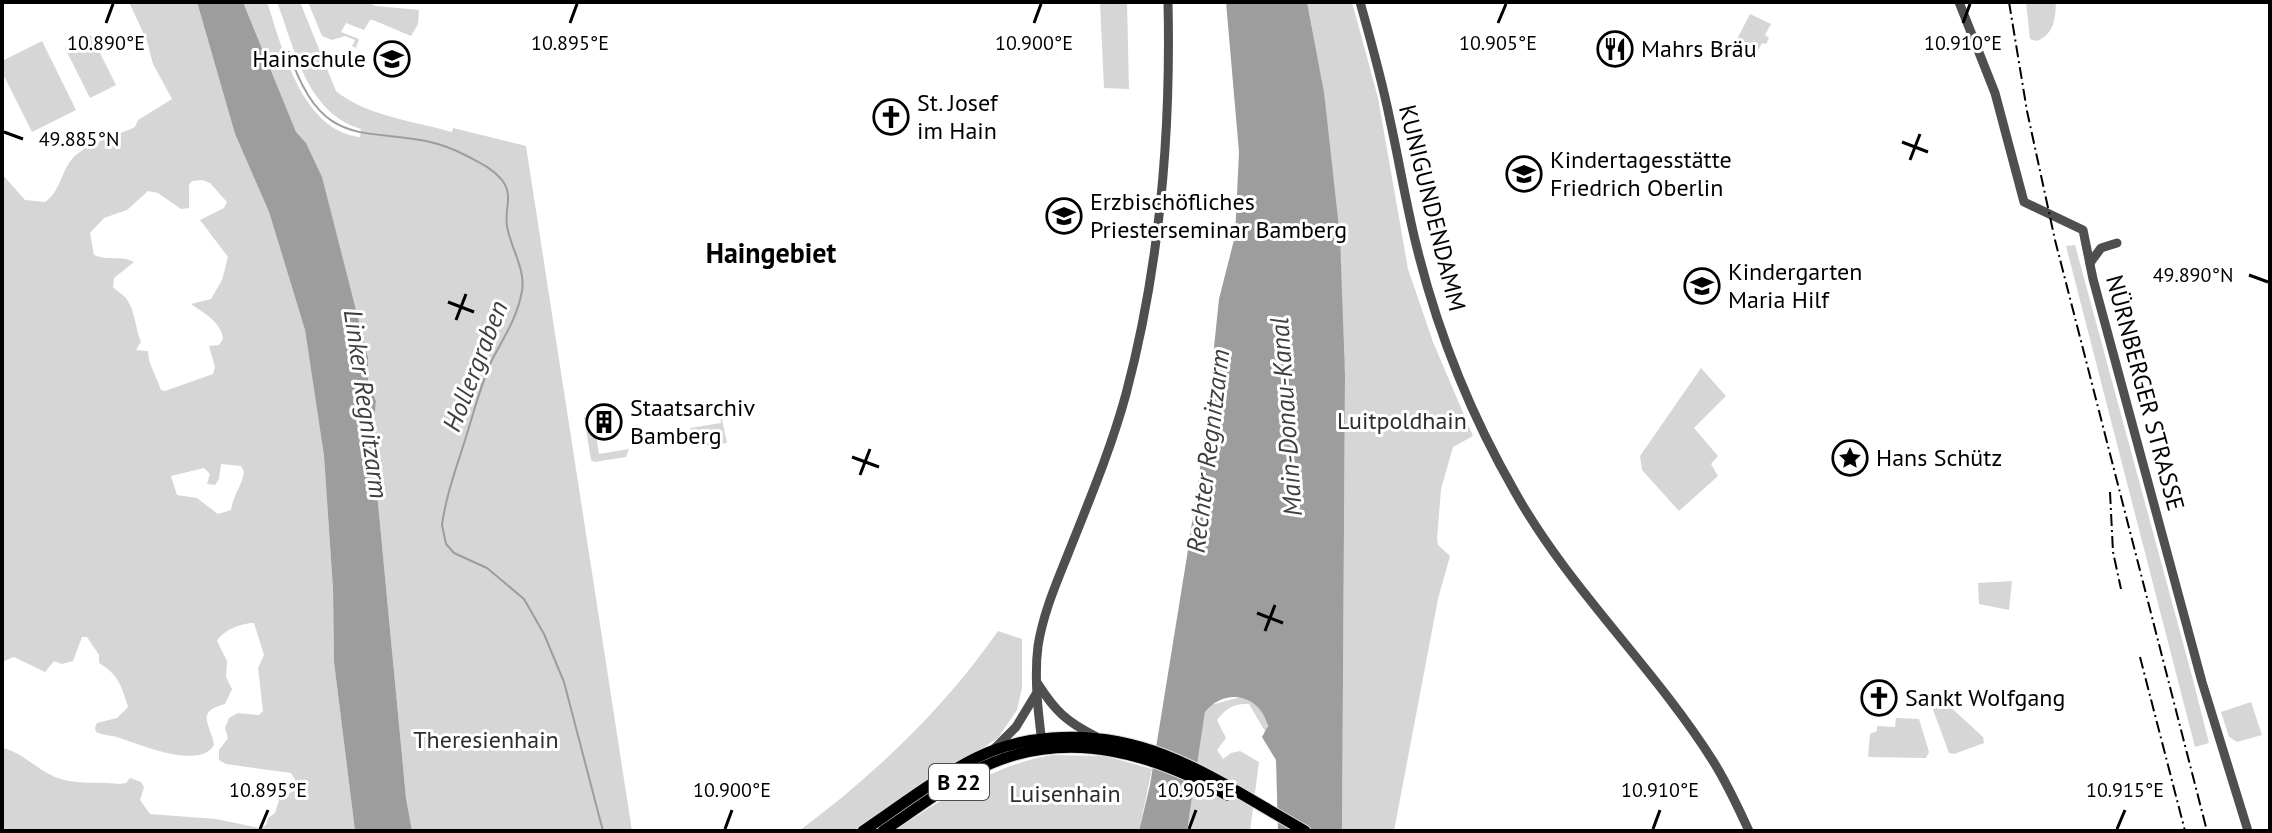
<svg xmlns="http://www.w3.org/2000/svg" width="2272" height="833" font-family="'PT Sans',sans-serif">
  <style>
    .green { fill: #d6d6d6; fill-rule: evenodd }
    .water { fill: #9d9d9d }
    .lines { fill: none; stroke-linecap: round; stroke-linejoin: round }
    .stream { stroke: #9d9d9d; stroke-width: 2 }
    .major-casing { stroke: #dbdbdb; stroke-width: 13 }
    .minor { stroke: #4f4f4f; stroke-width: 9 }
    .major { stroke: #000; stroke-width: 11 }
    .rail { stroke: #000; stroke-width: 2; stroke-dasharray: 12 4 2 4; stroke-linecap: butt }
    .ticks { fill: none; stroke: #000; stroke-width: 3 }
    .labels { text-anchor: middle; stroke-width: 6; stroke-linejoin: round; paint-order: stroke }
    .shield { fill: #fff; stroke: #4c4c4c; stroke-width: 2 }
    .shield-label { font-size: 22px; font-weight: bold; fill: #000 }
    .poi-label { font-size: 24px; fill: #000; stroke: #fff; text-anchor: start }
    .street-label { font-size: 24px; fill: #000; stroke: #fff }
    .park-label { font-size: 24px; fill: #2d2d2d; stroke: #fff }
    .water-label { font-size: 26px; font-style: italic; fill: #3e3e3e; stroke: #fff }
    .quarter-label { font-size: 28px; font-weight: bold; fill: #000; stroke: #fff }
    .ticks-label { font-size: 20px; text-anchor: middle; fill: #000; stroke: #fff; stroke-width: 6; stroke-linejoin: round; paint-order: stroke }
  </style>
  <rect width="100%" height="100%" fill="#fff"/>
  <!-- green -->
  <g class="green">
    <path d="M129,2H197L235,134L269,212L305,330L324,456L333,589L334,662L355,831H2V748C18,750 36,768 51,775C72,786 97,781 119,784L126,783L130,778L141,782L144,787L140,800L150,814L216,819L259,828L266,825L268,818L275,813L280,797L294,791L297,783L291,773L226,764L219,760V750L228,738L225,728L229,718L238,713L259,715L263,711L258,668L264,655L254,623C242,623 223,630 217,641L227,661L226,677L232,689L225,704C194,712 211,724 214,745C200,770 141,745 120,738C112,735 104,736 96,732L95,728L97,723L117,718L128,707C122,686 117,673 99,663V655L87,637H82L73,661L62,664L54,661L45,672L14,657L2,662V174L25,200L45,202C60,192 61,172 72,159C86,143 116,136 135,127L138,120L172,99L153,64L147,41ZM202,180L210,183L227,202L224,208L200,220L228,257L222,280L211,299L191,304C203,313 221,321 223,339L219,345L209,346L215,367L213,374L165,391L161,390C157,377 148,364 148,351L136,350L141,342C135,328 135,307 124,296C120,293 116,290 113,287L114,278L134,262C122,255 107,261 94,255L90,233L104,218L127,210L148,191L158,193L181,209L189,208V185L192,181ZM221,464L241,466L244,472C242,486 233,495 231,510L218,514L197,498L177,495L171,476L204,468L210,474L207,484L215,485L219,479Z"/>
    <path d="M243,2H267C282,47 302,131 360,137L361,129C307,113 295,50 277,2H300L336,91C364,115 417,122 452,132L453,128L526,146L632,831H412L406,798L372,440L376,401L368,383V358L321,176L306,143L296,133Z"/>
    <polygon points="308,2 366,2 376,6 419,10 418,24 411,36 373,20 370,20 364,30 346,23 341,32 359,39 356,48 352,46 355,40 345,36 332,40 322,36"/>
    <polygon points="1100,2 1127,2 1129,89 1104,88"/>
    <polygon points="1307,2 1352,2 1378,98 1408,269 1433,342 1473,436 1453,447 1441,489 1437,539 1438,545 1450,556 1438,599 1394,831 1342,831 1345,375 1324,92"/>
    <path d="M2026,2H2056C2055,19 2055,33 2037,41L2030,39Z"/>
    <polygon points="1750,14 1771,24 1765,35 1769,38 1766,44 1762,43 1756,54 1735,43"/>
    <polygon points="91,35 116,85 90,98 65,48"/>
    <polygon points="42,41 76,110 32,132 2,72 2,61"/>
    <polygon points="2075,245 2192,676 2209,743 2195,747 2066,246"/>
    <polygon points="1701,368 1726,396 1694,428 1718,456 1711,464 1718,476 1679,511 1642,470 1640,456"/>
    <polygon points="719,406 727,443 695,447 690,428 721,423"/>
    <polygon points="593,416 599,454 629,449 626,457 594,462 591,460 584,417"/>
    <polygon points="2012,581 2009,610 1979,604 1978,583"/>
    <path d="M998,631L1022,639V688L1017,710L998,738L853,831H799C874,775 944,709 998,631Z"/>
    <polygon points="1934,692 1983,737 1984,743 1954,754 1949,753 1928,696"/>
    <path d="M1240,697C1257,701 1272,713 1266,733L1249,704C1234,703 1226,708 1217,720L1226,738L1217,750L1223,759L1231,753L1240,751L1259,762L1250,831H1187L1205,712L1211,705Z"/>
    <polygon points="2251,702 2262,735 2237,742 2229,737 2221,712"/>
    <polygon points="1896,718 1919,719 1929,752 1926,758 1868,757 1870,734 1877,731 1877,726 1895,727"/>
    <path d="M1052,755L1105,756L1152,769L1139,831H894C944,798 993,765 1052,755Z"/>
  </g>
  <!-- water -->
  <g class="water">
    <polygon points="197,2 243,2 296,132 306,143 322,177 358,318 368,358 368,383 376,401 372,440 406,798 412,831 355,831 334,662 333,589 324,456 305,330 269,212 235,134"/>
    <path d="M1226,2H1307L1324,92L1340,237L1345,375L1342,831H1278L1276,760L1262,737L1268,726C1260,694 1225,687 1205,712L1187,831H1139L1150,785L1187,556L1205,434L1219,299L1235,236L1239,152Z"/>
  </g>
  <g class="lines">
    <!-- stream -->
    <path class="stream" d="M289,52C327,171 386,113 467,156C480,163 492,168 502,180C514,196 504,209 507,226C510,246 526,270 522,291C517,319 503,338 491,362C480,387 474,412 466,437C457,466 446,495 442,525L446,544L454,553L487,568L524,599L544,634L564,682L603,831"/>
    <defs>
      <g id="major">
        <path d="M863,831C900,806 936,778 976,758C999,746 1027,740 1052,738C1154,730 1221,784 1305,831"/>
        <path d="M883,831C918,808 954,779 992,763C1073,729 1155,755 1227,795"/>
      </g>
    </defs>
    <!-- major casing -->
    <use href="#major" class="major-casing"/>
    <!-- minor -->
    <g class="minor">
      <path d="M1360,2C1371,41 1382,80 1390,120C1400,165 1407,211 1419,256C1440,338 1473,419 1515,492C1570,590 1653,666 1713,761C1727,783 1738,807 1749,831"/>
      <polyline points="1959,2 1995,93 2024,202 2083,230 2093,279 2202,682 2248,831"/>
      <polyline points="2090,263 2101,248 2117,243"/>
      <path d="M1038,684C1055,711 1067,722 1095,736"/>
      <path d="M1042,743C1038,712 1034,677 1038,646C1043,614 1056,584 1068,554C1089,501 1111,449 1126,394C1160,266 1171,133 1168,2"/>
      <polyline points="995,748 1016,727 1036,694"/>
    </g>
    <!-- major -->
    <use href="#major" class="major"/>
    <!-- rail -->
    <g class="rail">
      <polyline points="2009,2 2027,111 2055,240 2207,831"/>
      <polyline points="2110,492 2113,552 2121,589"/>
      <polyline points="2140,657 2185,831"/>
    </g>
  </g>
  <!-- ticks -->
  <path class="ticks" d="M106,23L113,4M570,23L577,4M1034,23L1041,4M1498,23L1506,4M1963,23L1970,4M4,132L23,139M1902,142L1928,152M1910,160L1920,134M2249,275L2268,282M448,302L474,312M456,320L466,294M852,457L879,467M860,475L870,449M1257,613L1283,623M1265,631L1275,605M260,829L268,810M725,829L732,810M1189,829L1196,810M1653,829L1660,810M2117,829L2125,810"/>
  <!-- icons -->
  <defs>
    <symbol id="restaurant-ring" viewBox="-11 -11 22 22"><circle r="9.5" fill="#fff" stroke="#000" stroke-width="1.5"/><path d="M-5-6h1v4h1v-4h1v4h1v-4h1v5L-1.5 .5V6h-2V.5L-5-1ZM5-6V6H3V1.5H1.5Q1.5-4 5-6Z" fill="#000"/></symbol>
    <symbol id="school-ring" viewBox="-11 -11 22 22"><circle r="9.5" fill="#fff" stroke="#000" stroke-width="1.5"/><path d="M0-5L7-2L0 1L-7-2ZM-4 1L0 2.5L4 1V4Q0 6-4 4Z" fill="#000"/></symbol>
    <symbol id="church-ring" viewBox="-11 -11 22 22"><circle r="9.5" fill="#fff" stroke="#000" stroke-width="1.5"/><path d="M-1.2-6h2.4v3.5h3.3v2.4h-3.3V6h-2.4V-.1h-3.3v-2.4h3.3Z" fill="#000"/></symbol>
    <symbol id="university-ring" viewBox="-11 -11 22 22"><circle r="9.5" fill="#fff" stroke="#000" stroke-width="1.5"/><path d="M0-5L7-2L0 1L-7-2ZM-4 1L0 2.5L4 1V4Q0 6-4 4Z" fill="#000"/></symbol>
    <symbol id="building-ring" viewBox="-11 -11 22 22"><circle r="9.5" fill="#fff" stroke="#000" stroke-width="1.5"/><path d="M-4-6H4V6H1V3H-1V6H-4ZM-2.5-4.3h1.7v1.8h-1.7ZM.8-4.3h1.7v1.8H.8ZM-2.5-1h1.7V.8h-1.7ZM.8-1h1.7V.8H.8Z" fill="#000"/></symbol>
    <symbol id="sight-ring" viewBox="-11 -11 22 22"><circle r="9.5" fill="#fff" stroke="#000" stroke-width="1.5"/><path d="M0-6L1.8-2.2L6-1.7L2.9 1.2L3.7 5.4L0 3.3L-3.7 5.4L-2.9 1.2L-6-1.7L-1.8-2.2Z" fill="#000"/></symbol>
  </defs>
  <g fill-rule="evenodd">
    <use href="#restaurant-ring" x="1595" y="29" width="40" height="40"/>
    <use href="#school-ring" x="372" y="39" width="40" height="40"/>
    <use href="#church-ring" x="871" y="97" width="40" height="40"/>
    <use href="#school-ring" x="1504" y="154" width="40" height="40"/>
    <use href="#university-ring" x="1044" y="196" width="40" height="40"/>
    <use href="#school-ring" x="1682" y="266" width="40" height="40"/>
    <use href="#building-ring" x="584" y="402" width="40" height="40"/>
    <use href="#sight-ring" x="1830" y="438" width="40" height="40"/>
    <use href="#church-ring" x="1859" y="678" width="40" height="40"/>
  </g>
  <g class="labels">
    <!-- shield labels -->
    <rect class="shield" x="929" y="764" width="60" height="36" rx="6"/>
    <g class="shield-label">
      <text x="959" y="790">B 22</text>
    </g>
    <!-- poi labels -->
    <g class="poi-label">
      <text x="1641" y="57">Mahrs Bräu</text>
      <text x="366" y="67" text-anchor="end">Hainschule</text>
      <text x="917" y="111">St. Josef<tspan x="917" dy="28">im Hain</tspan></text>
      <text x="1550" y="168">Kindertagesstätte<tspan x="1550" dy="28">Friedrich Oberlin</tspan></text>
      <text x="1090" y="210">Erzbischöfliches<tspan x="1090" dy="28">Priesterseminar Bamberg</tspan></text>
      <text x="1728" y="280">Kindergarten<tspan x="1728" dy="28">Maria Hilf</tspan></text>
      <text x="630" y="416">Staatsarchiv<tspan x="630" dy="28">Bamberg</tspan></text>
      <text x="1876" y="466">Hans Schütz</text>
      <text x="1905" y="706">Sankt Wolfgang</text>
    </g>
    <!-- street labels -->
    <g class="street-label">
      <text transform="translate(1432 208) rotate(76)" y="8">KUNIGUNDENDAMM</text>
      <text transform="translate(2145 393) rotate(75)" y="8">NÜRNBERGER STRASSE</text>
    </g>
    <!-- park labels -->
    <g class="park-label">
      <text x="1402" y="429">Luitpoldhain</text>
      <text x="486" y="748">Theresienhain</text>
      <text x="1065" y="802">Luisenhain</text>
    </g>
    <!-- water labels -->
    <g class="water-label">
      <text transform="translate(475 366) rotate(-69)" y="9">Hollergraben</text>
      <text transform="translate(366 404) rotate(82)" y="9">Linker Regnitzarm</text>
      <text transform="translate(1286 417) rotate(-94)" y="9">Main-Donau-Kanal</text>
      <text transform="translate(1208 451) rotate(-83)" y="9">Rechter Regnitzarm</text>
    </g>
    <!-- quarter labels -->
    <g class="quarter-label">
      <text x="771" y="263">Haingebiet</text>
    </g>
  </g>
  <g class="ticks-label">
    <text x="570" y="50">10.895°E</text>
    <text x="1498" y="50">10.905°E</text>
    <text x="1963" y="50">10.910°E</text>
    <text x="106" y="50">10.890°E</text>
    <text x="1034" y="50">10.900°E</text>
    <text x="79" y="146">49.885°N</text>
    <text x="2193" y="282">49.890°N</text>
    <text x="268" y="797">10.895°E</text>
    <text x="732" y="797">10.900°E</text>
    <text x="1196" y="797">10.905°E</text>
    <text x="1660" y="797">10.910°E</text>
    <text x="2125" y="797">10.915°E</text>
  </g>
  <!-- border -->
  <rect width="2272" height="833" fill="none" stroke="#000000" stroke-width="8"/>
</svg>
